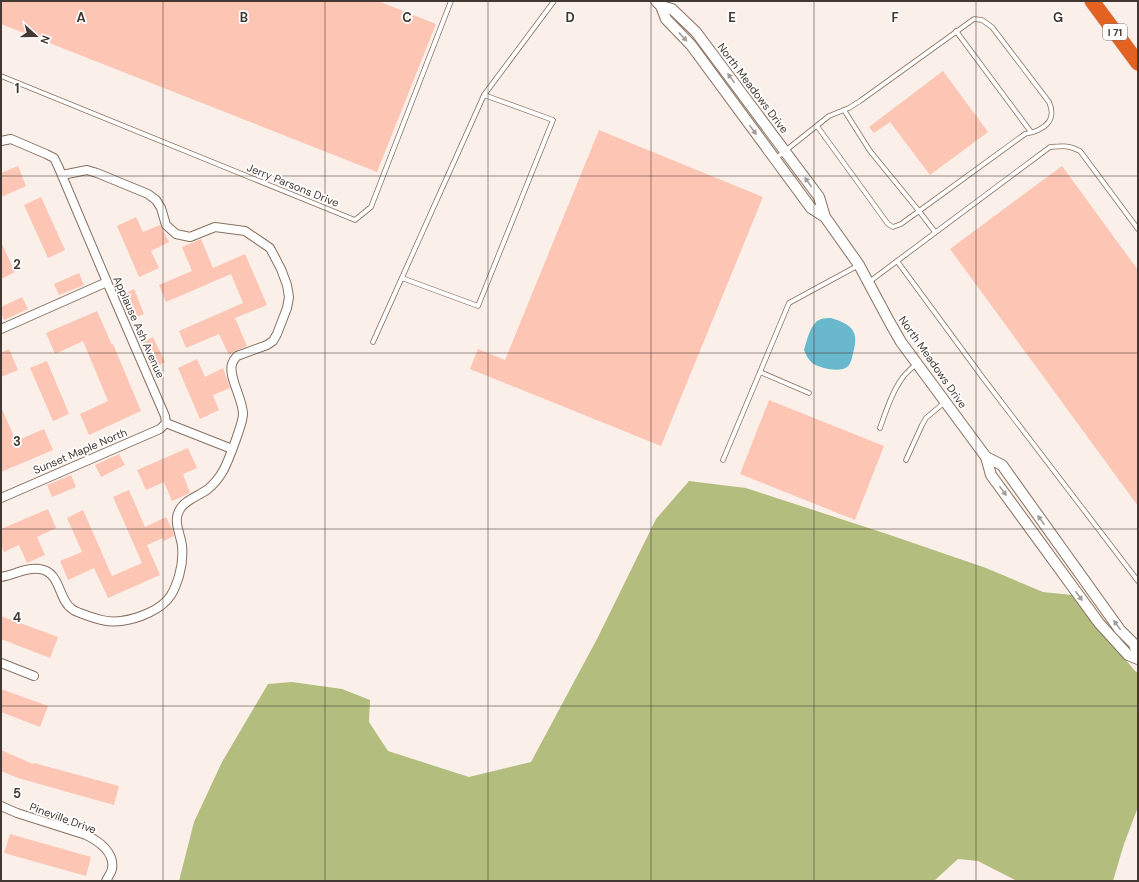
<svg xmlns="http://www.w3.org/2000/svg" width="1139" height="882" font-family="'DM Sans',sans-serif">
  <style>
    .forest { fill: #b2bd7e }
    .water { fill: #69b8ce }
    .building { fill: #fcc5b4 }
    .lines { fill: none; stroke-linecap: round; stroke-linejoin: round }
    .service-casing { stroke: #887060; stroke-width: 5.5 }
    .minor-casing { stroke: #887060; stroke-width: 10 }
    .tertiary-casing { stroke: #887060; stroke-width: 12 }
    .motorway-casing { stroke: #d2cfce; stroke-width: 16 }
    .service { stroke: #fff; stroke-width: 4 }
    .minor { stroke: #fff; stroke-width: 8 }
    .tertiary { stroke: #fff; stroke-width: 10 }
    .motorway { stroke: #e36121; stroke-width: 15 }
    .oneway { fill: #a29c98 }
    .grid { fill: none; stroke: #443932; stroke-width: 1; stroke-opacity: 0.55 }
    .labels { text-anchor: middle; stroke-width: 3.5; stroke-linejoin: round; paint-order: stroke }
    .shield { fill: #fff; stroke: #7c7470; stroke-width: 1 }
    .shield-label { font-size: 10px; font-weight: bold; fill: #443932 }
    .street-label { font-size: 11px; fill: #443932; stroke: #fff }
    .grid-label { font-size: 13px; text-anchor: middle; font-weight: bold; fill: #443932; stroke: #fff; stroke-width: 3.5; stroke-linejoin: round; paint-order: stroke }
  </style>
  <rect width="100%" height="100%" fill="#fbf0e9"/>
  <!-- forest -->
  <polygon class="forest" points="689,481 746,488 890,535 986,568 1043,592 1072,595 1135,671 1138,673 1138,807 1124,844 1113,881 1017,881 978,861 958,859 934,881 179,881 194,822 222,762 268,684 292,682 342,689 370,700 369,722 388,751 469,777 531,762 598,637 656,519"/>
  <!-- water -->
  <path class="water" d="M831,318C851,324 860,331 853,353C852,358 851,364 847,367C840,373 819,368 812,363C808,359 806,355 804,350C807,341 810,323 821,319C824,318 828,318 831,318Z"/>
  <!-- building -->
  <g class="building">
    <polygon points="1,1 378,1 436,24 377,172 1,24"/>
    <polygon points="943,71 988,132 930,175 890,122 874,133 869,127"/>
    <polygon points="599,130 763,197 661,446 470,369 478,349 505,360"/>
    <polygon points="18,166 26,186 1,197 1,173"/>
    <polygon points="1062,166 1138,270 1138,506 950,249"/>
    <polygon points="41,197 65,250 48,258 24,205"/>
    <polygon points="136,217 143,232 160,225 169,242 151,251 159,268 139,277 117,226"/>
    <polygon points="201,239 213,268 245,254 267,305 235,318 247,346 235,351 229,355 219,334 186,348 179,331 243,303 231,274 166,302 159,285 192,271 182,247"/>
    <polygon points="1,242 15,272 1,279"/>
    <polygon points="79,273 84,285 59,295 54,284"/>
    <polygon points="134,289 144,314 132,319 122,295"/>
    <polygon points="22,297 28,309 4,320 1,313 1,307"/>
    <polygon points="97,311 112,345 113,344 141,411 89,435 80,414 108,401 83,341 55,354 46,333"/>
    <polygon points="153,337 165,362 154,368 142,343"/>
    <polygon points="9,349 18,370 1,377 1,353"/>
    <polygon points="197,359 205,377 223,368 230,388 213,395 219,410 200,419 178,368"/>
    <polygon points="47,361 69,414 53,421 30,368"/>
    <polygon points="769,400 884,446 855,520 740,474"/>
    <polygon points="1,407 16,441 44,429 53,450 1,472"/>
    <polygon points="188,448 197,468 183,474 190,493 172,501 164,482 146,490 137,470"/>
    <polygon points="119,454 125,465 101,477 95,465"/>
    <polygon points="71,475 76,487 52,497 47,485"/>
    <polygon points="129,490 145,527 166,517 172,529 174,536 164,541 163,538 147,545 160,575 108,598 94,568 68,580 60,561 82,552 67,518 83,510 112,576 142,563 113,497"/>
    <polygon points="48,509 56,528 37,537 45,555 27,563 19,545 4,552 1,545 1,529"/>
    <polygon points="1,616 58,637 50,658 1,639"/>
    <polygon points="1,689 48,706 40,727 1,712"/>
    <polygon points="1,750 33,764 34,763 119,786 114,805 18,778 1,771"/>
    <polygon points="10,834 91,857 86,876 4,853"/>
  </g>
  <g class="lines">
    <defs>
      <g id="service">
        <polyline points="956,31 1031,132"/>
        <polyline points="1,76 355,220 371,207 451,1"/>
        <polyline points="817,126 888,224 893,227 901,224 919,211 870,151 844,110"/>
        <path d="M775,159L829,116L849,108L860,101L974,19L982,20L992,27L1049,102C1054,113 1052,123 1040,129C1036,132 1029,133 1025,134L919,211L935,232"/>
        <polyline points="897,261 983,378 1138,581"/>
        <polyline points="402,278 478,306 553,120 484,95"/>
        <path d="M869,282L1050,147C1063,146 1068,145 1080,151L1138,229"/>
        <polyline points="373,342 484,95 554,1"/>
        <polyline points="760,372 809,393"/>
        <path d="M880,428C886,411 892,392 903,377C907,372 912,368 917,363"/>
        <polyline points="723,460 789,303 859,265"/>
        <polyline points="906,460 922,425 926,418 945,402"/>
      </g>
      <g id="minor">
        <polyline points="1,141 11,139 46,154 54,158 58,166 107,282 165,416 166,423"/>
        <polyline points="1,329 107,282"/>
        <polyline points="166,423 232,449"/>
        <polyline points="1,498 160,429 166,423"/>
        <path d="M1,577C14,575 26,567 39,569C61,571 58,600 72,609C74,611 78,612 80,613C94,618 106,623 121,621C137,619 162,610 171,595C175,589 177,582 179,576C182,566 183,556 182,546C181,535 173,522 179,511C184,500 199,496 208,489C214,484 219,478 223,471C228,462 243,423 243,414C243,399 228,377 232,364C233,361 235,358 237,356L267,345L273,341L277,334L287,308L289,297L287,285L281,269L270,248L245,231L215,227L190,237L176,234L166,225L161,208L156,200L148,194L97,173L87,170L62,175"/>
        <polyline points="1,663 34,676"/>
        <path d="M1,806L17,813L86,835C99,841 115,853 112,869C111,873 108,877 106,881"/>
      </g>
      <g id="tertiary">
        <polyline points="656,1 661,6 666,19 691,45 811,208 825,217"/>
        <polyline points="661,6 672,9 696,32 819,197 825,217 859,265 889,321 901,342 986,457 991,475 1099,623 1128,655 1138,659"/>
        <polyline points="986,457 1002,465 1120,630 1134,644 1138,657"/>
      </g>
      <polyline id="motorway" points="1092,1 1138,63"/>
    </defs>
    <!-- service casing -->
    <use href="#service" class="service-casing"/>
    <!-- minor casing -->
    <use href="#minor" class="minor-casing"/>
    <!-- tertiary casing -->
    <use href="#tertiary" class="tertiary-casing"/>
    <!-- motorway casing -->
    <use href="#motorway" class="motorway-casing"/>
    <!-- service -->
    <use href="#service" class="service"/>
    <!-- minor -->
    <use href="#minor" class="minor"/>
    <!-- tertiary -->
    <use href="#tertiary" class="tertiary"/>
    <!-- motorway -->
    <use href="#motorway" class="motorway"/>
  </g>
  <!-- one-way arrows -->
  <defs><path id="oneway-solid" d="M-6-.8H1V-3.2L6.5 0L1 3.2V.8H-6Z"/></defs>
  <g class="oneway">
    <use href="#oneway-solid" transform="translate(683 37) rotate(47)"/>
    <use href="#oneway-solid" transform="translate(731 78) rotate(-126)"/>
    <use href="#oneway-solid" transform="translate(753 130) rotate(54)"/>
    <use href="#oneway-solid" transform="translate(808 182) rotate(-126)"/>
    <use href="#oneway-solid" transform="translate(1003 491) rotate(54)"/>
    <use href="#oneway-solid" transform="translate(1041 520) rotate(-126)"/>
    <use href="#oneway-solid" transform="translate(1079 596) rotate(54)"/>
    <use href="#oneway-solid" transform="translate(1117 625) rotate(-126)"/>
  </g>
  <!-- grid -->
  <path class="grid" d="M163,1V881M325,1V881M488,1V881M651,1V881M814,1V881M976,1V881M1,176H1138M1,353H1138M1,529H1138M1,706H1138"/>
  <g class="labels">
    <!-- shield labels -->
    <rect class="shield" x="1103" y="24" width="24" height="16" rx="3"/>
    <g class="shield-label">
      <text x="1115" y="36">I 71</text>
    </g>
    <!-- street labels -->
    <g class="street-label">
      <text transform="translate(753 88) rotate(53)" y="4">North Meadows Drive</text>
      <text transform="translate(293 185) rotate(22)" y="4">Jerry Parsons Drive</text>
      <text transform="translate(139 327) rotate(66)" y="4">Applause Ash Avenue</text>
      <text transform="translate(933 362) rotate(55)" y="4">North Meadows Drive</text>
      <text transform="translate(80 451) rotate(-23)" y="4">Sunset Maple North</text>
      <text transform="translate(63 818) rotate(20)" y="4">Pineville Drive</text>
    </g>
  </g>
  <g class="grid-label">
    <text x="81" y="22">A</text>
    <text x="244" y="22">B</text>
    <text x="407" y="22">C</text>
    <text x="570" y="22">D</text>
    <text x="732" y="22">E</text>
    <text x="895" y="22">F</text>
    <text x="1058" y="22">G</text>
    <text x="17" y="93">1</text>
    <text x="17" y="269">2</text>
    <text x="17" y="446">3</text>
    <text x="17" y="622">4</text>
    <text x="17" y="798">5</text>
  </g>
  <!-- border -->
  <rect width="1139" height="882" fill="none" stroke="#443932" stroke-width="4"/>
  <!-- north arrow -->
  <g transform="translate(36 36) rotate(111)" stroke="#ffffff" stroke-width="3" paint-order="stroke">
  <path d="M0-3L7 15L0 10L-7 15Z" fill="#443932"/>
  <text y="-6" font-size="11" font-weight="bold" text-anchor="middle" fill="#443932">N</text>
  </g>
</svg>
